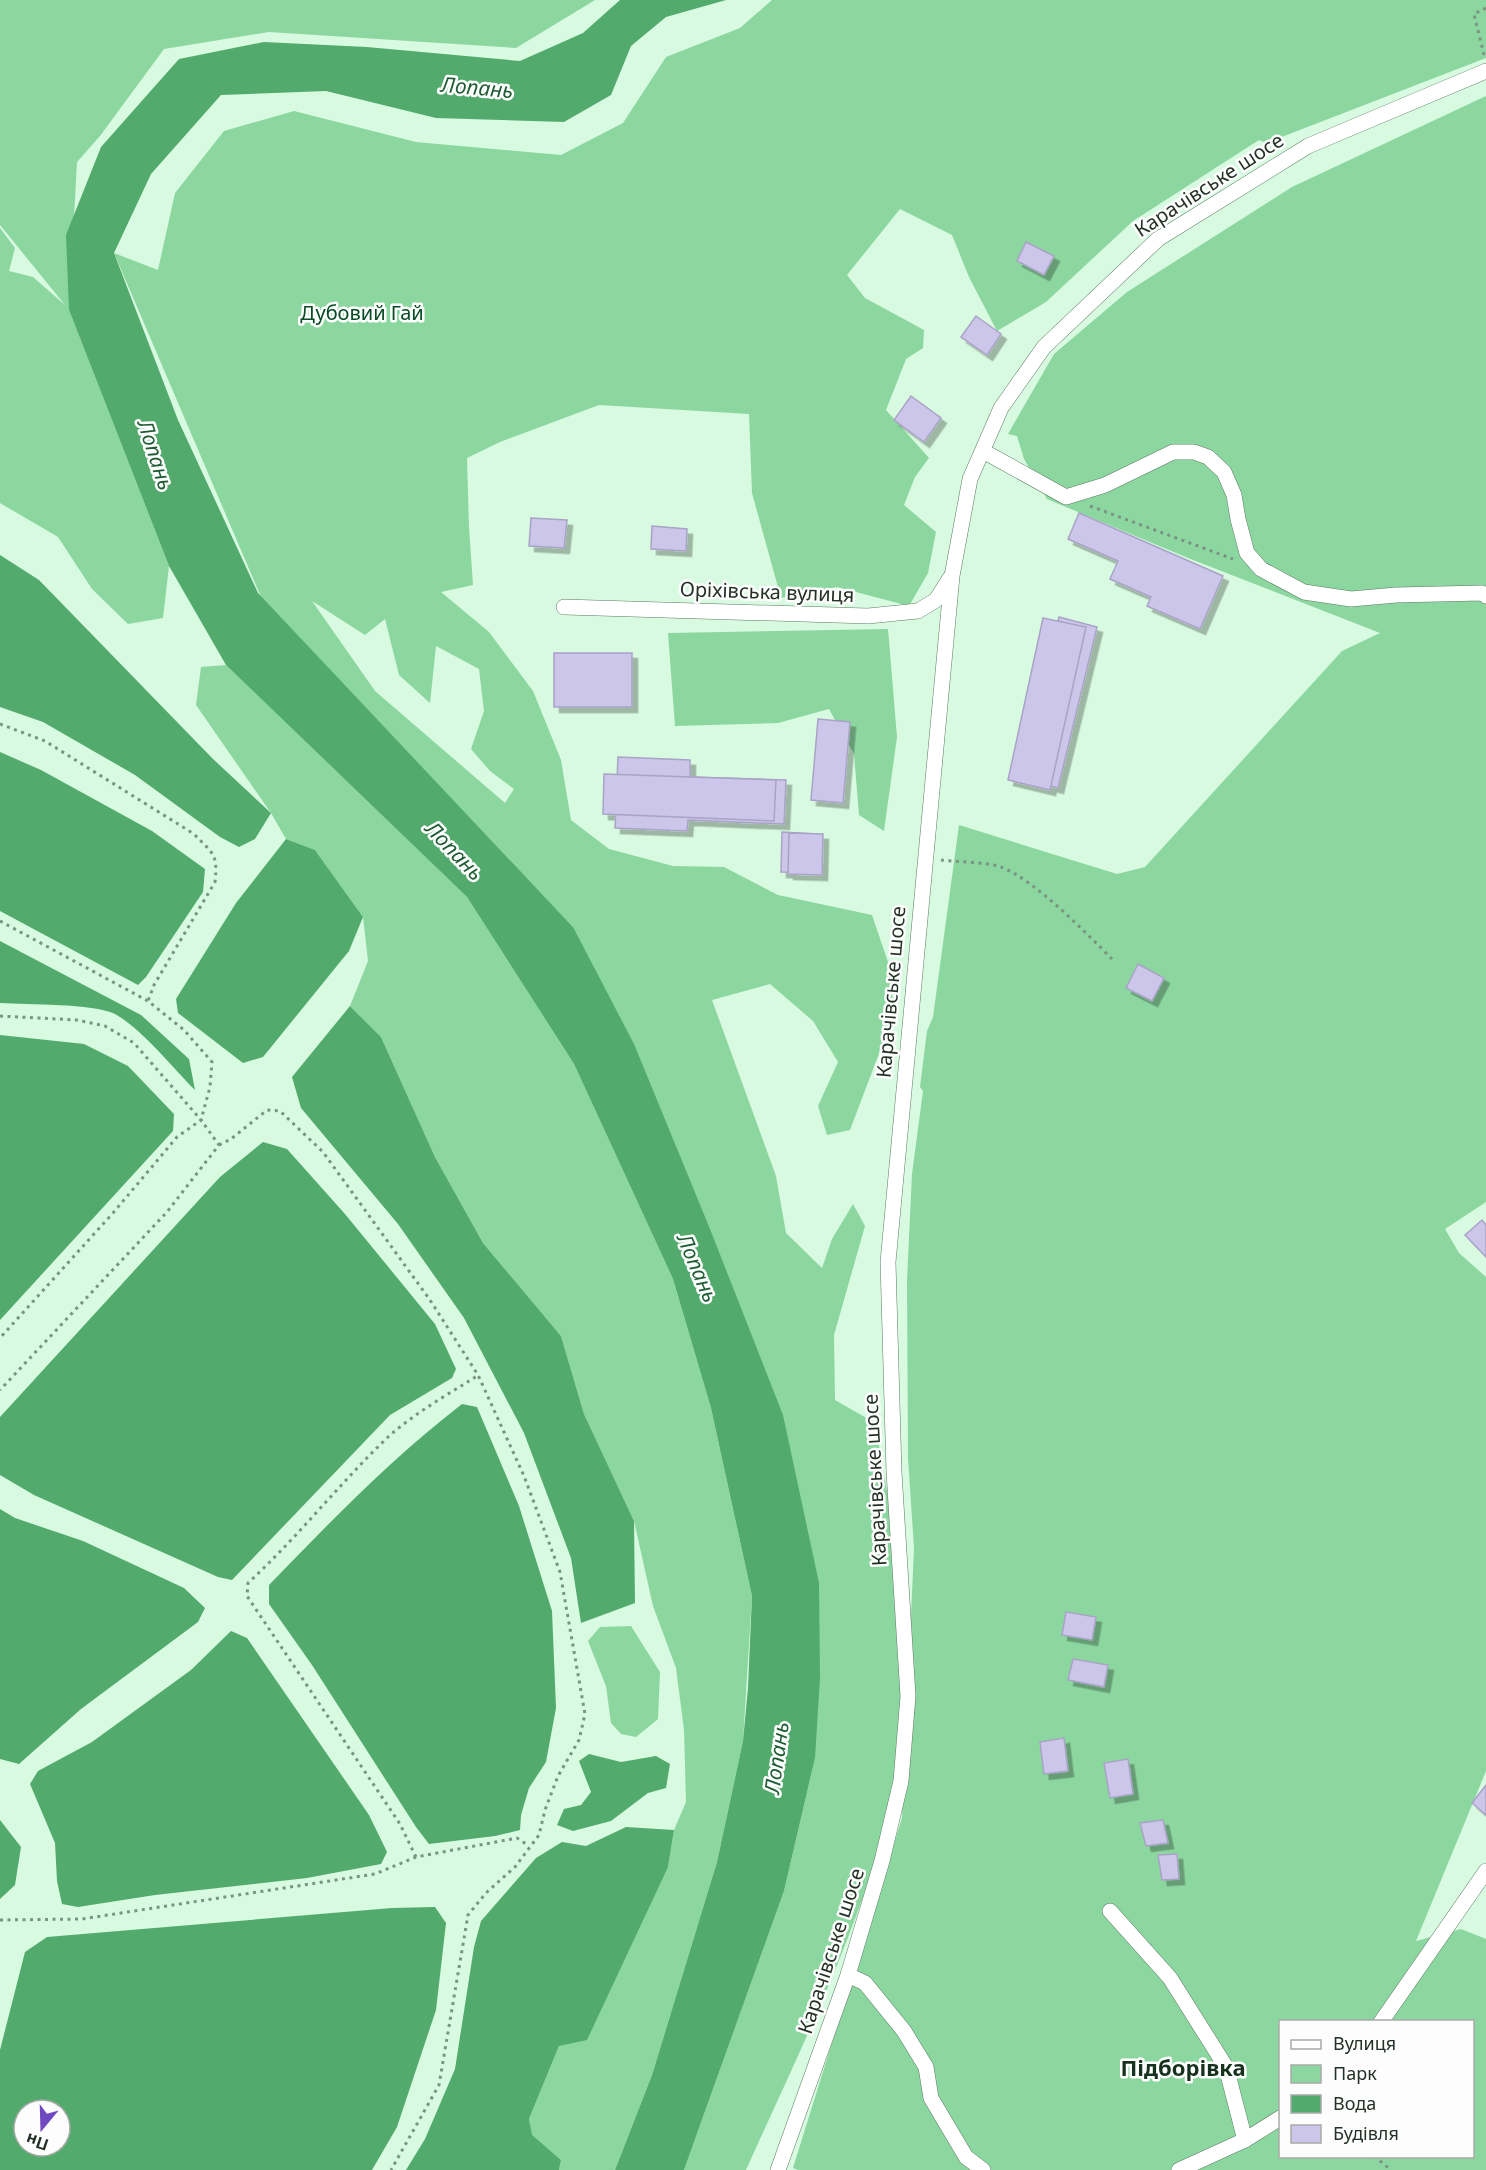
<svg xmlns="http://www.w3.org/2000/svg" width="1486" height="2170" font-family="'Noto Sans',sans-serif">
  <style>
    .green { fill: #8cd6a0; fill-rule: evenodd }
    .water { fill: #52aa6d; fill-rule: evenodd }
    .building { fill: #ccc6ea; stroke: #a9a3c6; stroke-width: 1.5; filter: url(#shadow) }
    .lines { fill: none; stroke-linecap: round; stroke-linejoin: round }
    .minor-casing { stroke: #5c7a63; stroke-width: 16 }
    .path { stroke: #7b9381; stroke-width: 3; stroke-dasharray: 3 4.5; stroke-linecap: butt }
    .minor { stroke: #fff; stroke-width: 15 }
    .labels { text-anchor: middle; stroke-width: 5; stroke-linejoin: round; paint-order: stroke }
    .street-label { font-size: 20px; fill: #243127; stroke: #fdfdfd }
    .park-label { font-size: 20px; fill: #074c24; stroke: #fdfdfd }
    .water-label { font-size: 21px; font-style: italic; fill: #1f5d34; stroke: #fdfdfd }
    .quarter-label { font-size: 22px; font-weight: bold; fill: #16321f; stroke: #fdfdfd }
  </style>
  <defs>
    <filter id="shadow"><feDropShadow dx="5.5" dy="5.5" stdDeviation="0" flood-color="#0004"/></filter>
  </defs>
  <rect width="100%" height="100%" fill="#d8fae0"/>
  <!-- green -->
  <g class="green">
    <polygon points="0,0 595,0 516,48 269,32 164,49 100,136 77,162 69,310 169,566 163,618 128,624 92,589 58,537 0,503 0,228 15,248 9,271 33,277 65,305 0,225"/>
    <path d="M772,0H1486V58L1266,143L1259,140L1133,221L1046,302L997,331L969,277L952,235L900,209L847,275L865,298L924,330L923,348L906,359L886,410L929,458L915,477L904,505L936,532L928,573L909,606L837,587L781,598L752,493L749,414L599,405L500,442L467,458L469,528L473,585L441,592L489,632L533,691L561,760L571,820L609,849L673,866L724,867L778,895L872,915L890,968L894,1014L850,1130L827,1135L818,1106L838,1062L813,1021L770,984L712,1000L776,1176L786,1233L822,1268L832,1239L853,1204L865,1226L834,1335L835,1400L875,1423L900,1566L907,1707L914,1548L908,1458L907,1280L912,1174L923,1091L920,1087L927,1031L933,1017L959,825L1117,874L1145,867L1342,651L1380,633L1188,558L1047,499L1024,459L1017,436L1008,434L1054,354L1127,292L1292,187L1486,96V1202L1445,1229L1459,1253L1486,1277V1771L1416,1941L1461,1929L1486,1939V2170H798L793,2168L902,1818L906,1718C895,1772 886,1827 869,1879C836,1979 789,2074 746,2170H684L784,1891L815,1758L573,927L261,597L114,253L158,270L175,193L224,131L294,111L416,142L561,155L623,123L666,57L740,28ZM312,601L365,635L385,619L399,675L430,703L436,646L479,669L484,711L471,749L490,771L514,789L505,803L375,691ZM1280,2022H1472V2156H1280Z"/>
    <polygon points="888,629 897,737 884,831 859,815 854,754 829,709 778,723 675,726 668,633"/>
    <polygon points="226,665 467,897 574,1064 673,1279 711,1408 752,1596 743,1741 717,1862 652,2075 615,2170 559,2170 561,2160 531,2135 529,2119 559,2046 668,1867 674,1830 686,1802 684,1730 676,1668 653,1606 634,1521 584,1414 561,1336 483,1243 435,1157 381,1037 350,1006 368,961 363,917 315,850 286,839 271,813 196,705 201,667"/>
    <polygon points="631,1626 660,1672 658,1719 636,1737 621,1734 611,1723 606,1686 588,1641 600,1627"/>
  </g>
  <!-- water -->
  <g class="water">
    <polygon points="620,0 726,0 666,17 631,46 611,95 564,122 436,118 326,91 221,95 151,174 114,253 178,420 258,593 573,927 634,1044 710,1229 783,1415 819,1583 820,1678 815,1758 784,1891 684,2170 615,2170 652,2075 717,1862 743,1741 748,1688 752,1596 711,1408 673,1279 574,1064 467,897 226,665 169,566 69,310 66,235 101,147 179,59 264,42 367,47 520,61 583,33"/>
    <polygon points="0,555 39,580 213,759 271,813 255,839 239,847 220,837 135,775 43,722 0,707"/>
    <polygon points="0,752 41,770 152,831 205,869 203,892 146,977 138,985 0,911"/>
    <polygon points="286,839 315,850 363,917 349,951 263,1057 243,1063 178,1013 176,999 236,903"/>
    <path d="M0,941L141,1015L189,1059L195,1090C172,1067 142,1029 115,1014C92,1003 28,1005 0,1003Z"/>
    <polygon points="350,1006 381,1037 435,1157 483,1243 561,1336 584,1414 634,1521 635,1603 581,1623 571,1558 524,1433 464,1318 398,1224 301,1108 292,1077"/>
    <polygon points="0,1035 84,1044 128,1066 174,1114 173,1131 0,1320"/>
    <polygon points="263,1142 287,1149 345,1214 435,1324 456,1369 452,1378 390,1415 232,1580 218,1577 34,1495 0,1475 0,1417 220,1177"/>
    <path d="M462,1404L477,1407L519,1506L552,1611L556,1708L546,1762L529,1788L521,1815L520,1830L495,1836L429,1844L416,1827L312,1665L269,1604V1585C330,1522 392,1458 462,1404Z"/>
    <polygon points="0,1509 15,1518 83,1541 184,1588 205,1608 198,1622 81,1709 19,1764 0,1759"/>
    <polygon points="231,1631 247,1638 369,1815 387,1852 381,1864 307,1878 155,1895 78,1907 62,1904 57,1881 55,1843 30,1784 38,1771 92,1742 191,1670"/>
    <polygon points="589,1754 621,1762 656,1756 670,1764 666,1788 648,1793 611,1821 573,1831 557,1825 564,1809 581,1805 591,1792 579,1761"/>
    <polygon points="0,1820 21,1847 15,1885 0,1899"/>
    <polygon points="626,1827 674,1830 668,1867 587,2040 559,2046 529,2119 532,2135 561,2160 559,2170 406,2170 425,2139 455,2069 474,1947 481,1921 536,1858 562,1842 586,1846"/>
    <path d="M435,1907L446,1923L436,2010L397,2127L372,2170H0V2050L25,1952L47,1937L392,1908ZM24,2110H60V2146H24Z"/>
  </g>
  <!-- building -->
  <g class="building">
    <polygon points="1026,242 1054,256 1044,275 1017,261"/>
    <polygon points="976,316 1001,334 987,355 961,337"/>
    <polygon points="911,396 941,418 924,442 894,420"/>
    <polygon points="1079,513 1223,576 1200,629 1147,606 1151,597 1110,579 1118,561 1068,539"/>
    <polygon points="531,518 567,520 564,548 529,546"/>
    <polygon points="652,526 687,529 686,551 651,549"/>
    <polygon points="1059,617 1097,627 1058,788 1019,778"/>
    <polygon points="1043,618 1086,627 1050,790 1008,780"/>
    <rect x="554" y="653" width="78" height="54"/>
    <polygon points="818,719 850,722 843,803 811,800"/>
    <polygon points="618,757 690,760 690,777 786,780 784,824 688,820 687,831 615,828"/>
    <polygon points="604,774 776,780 774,821 603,814"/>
    <polygon points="782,832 814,834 812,873 781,872"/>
    <polygon points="789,833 823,834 822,875 788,874"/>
    <polygon points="1138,964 1164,978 1152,1001 1126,988"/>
    <polygon points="1482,1220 1486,1225 1486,1257 1465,1235"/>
    <polygon points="1066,1612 1096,1617 1092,1640 1062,1635"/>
    <polygon points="1073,1659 1108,1665 1104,1687 1068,1680"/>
    <polygon points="1064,1738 1068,1771 1044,1774 1040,1742"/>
    <polygon points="1128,1759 1133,1794 1110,1798 1104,1763"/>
    <polygon points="1486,1785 1486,1815 1472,1803"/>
    <polygon points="1163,1820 1168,1843 1146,1846 1140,1823"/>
    <polygon points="1177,1854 1179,1879 1162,1880 1158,1855"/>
  </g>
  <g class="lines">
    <defs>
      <g id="minor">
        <polyline points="983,451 1066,497 1105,485 1173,452 1194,452 1208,457 1224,472 1234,495 1238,519 1247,553 1261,569 1304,592 1351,599 1396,595 1482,593 1486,596"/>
        <polyline points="564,607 868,616 918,611 936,600 950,578"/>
        <polyline points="1110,1911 1170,1978 1226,2067 1245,2140"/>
        <polyline points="848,1975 865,1983 904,2031 926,2067 931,2098 966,2157 983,2170"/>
        <polyline points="1381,2022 1486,1871"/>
        <polyline points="778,2170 848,1975 882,1861 901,1781 908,1696 894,1472 888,1262 952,576 970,479 1001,408 1044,347 1158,239 1308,146 1486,71"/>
        <polyline points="1179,2170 1245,2140 1280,2118"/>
      </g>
    </defs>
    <!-- minor casing -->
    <use href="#minor" class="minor-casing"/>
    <!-- path -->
    <g class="path">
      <polyline points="1484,55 1474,14 1486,8"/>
      <polyline points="1090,506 1233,559"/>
      <path d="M0,724L45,741L194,834C213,854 218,853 215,882L154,985L148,1001"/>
      <path d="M941,860C957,862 987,862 1001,867C1035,880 1086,933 1112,959"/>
      <polyline points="0,921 148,1001 184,1030 212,1062 210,1087 201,1120 177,1137 113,1213 0,1338"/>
      <polyline points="0,1016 77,1020 105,1026 134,1043 201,1120 219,1145 167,1212 0,1390"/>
      <polyline points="219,1145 231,1139 267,1110 280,1111 323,1152 430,1300 478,1375 524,1476 560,1572 585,1714 579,1740 558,1776 545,1810 539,1835 515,1867 486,1893 468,1915 439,2085 391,2170"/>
      <path d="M416,1857L400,1824L247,1596L248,1583C297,1538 339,1484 387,1438C413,1414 447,1395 477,1376"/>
      <polyline points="0,1920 82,1919 375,1874 416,1857 517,1838 529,1846"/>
      <polyline points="1374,2156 1391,2170"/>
    </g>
    <!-- minor -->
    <use href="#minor" class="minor"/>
  </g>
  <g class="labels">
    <!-- street labels -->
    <g class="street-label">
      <text transform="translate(1209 185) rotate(-33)" y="7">Карачівське шосе</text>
      <text transform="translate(767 592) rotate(2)" y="7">Оріхівська вулиця</text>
      <text transform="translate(891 992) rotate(-85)" y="7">Карачівське шосе</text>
      <text transform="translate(875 1480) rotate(-93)" y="7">Карачівське шосе</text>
      <text transform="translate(831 1951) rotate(-72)" y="7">Карачівське шосе</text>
    </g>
    <!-- park labels -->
    <g class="park-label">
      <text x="362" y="320">Дубовий Гай</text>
    </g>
    <!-- water labels -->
    <g class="water-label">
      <text transform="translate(477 88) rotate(5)" y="7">Лопань</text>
      <text transform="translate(155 455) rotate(72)" y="7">Лопань</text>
      <text transform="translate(454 851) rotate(46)" y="7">Лопань</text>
      <text transform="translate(697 1268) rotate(67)" y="7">Лопань</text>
      <text transform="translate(777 1758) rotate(-82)" y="7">Лопань</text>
    </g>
    <!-- quarter labels -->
    <g class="quarter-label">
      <text x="1183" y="2076">Підборівка</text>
    </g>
  </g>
  <!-- legend -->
  <rect x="1279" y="2020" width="195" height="138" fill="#fdfdfd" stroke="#a6aba7" stroke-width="1.5"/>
  <rect x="1291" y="2040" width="30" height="9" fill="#ffffff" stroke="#a6aba7" stroke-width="1.5"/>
  <text x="1333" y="2050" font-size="18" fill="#243127">Вулиця</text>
  <rect x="1291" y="2065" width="30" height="18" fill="#8cd6a0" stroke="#a6aba7" stroke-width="1.5"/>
  <text x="1333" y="2080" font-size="18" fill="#243127">Парк</text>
  <rect x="1291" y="2095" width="30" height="18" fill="#52aa6d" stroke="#a6aba7" stroke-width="1.5"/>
  <text x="1333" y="2110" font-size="18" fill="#243127">Вода</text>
  <rect x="1291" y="2125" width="30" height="18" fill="#ccc6ea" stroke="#a6aba7" stroke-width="1.5"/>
  <text x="1333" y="2140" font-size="18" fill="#243127">Будівля</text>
  <!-- north arrow -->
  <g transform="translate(42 2128) rotate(199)"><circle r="28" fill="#fdfdfd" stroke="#a6aba7" stroke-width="1.5"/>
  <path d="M0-4.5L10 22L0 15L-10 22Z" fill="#6e49c1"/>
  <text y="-9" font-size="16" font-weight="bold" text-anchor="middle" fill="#243127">Пн</text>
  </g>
</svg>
